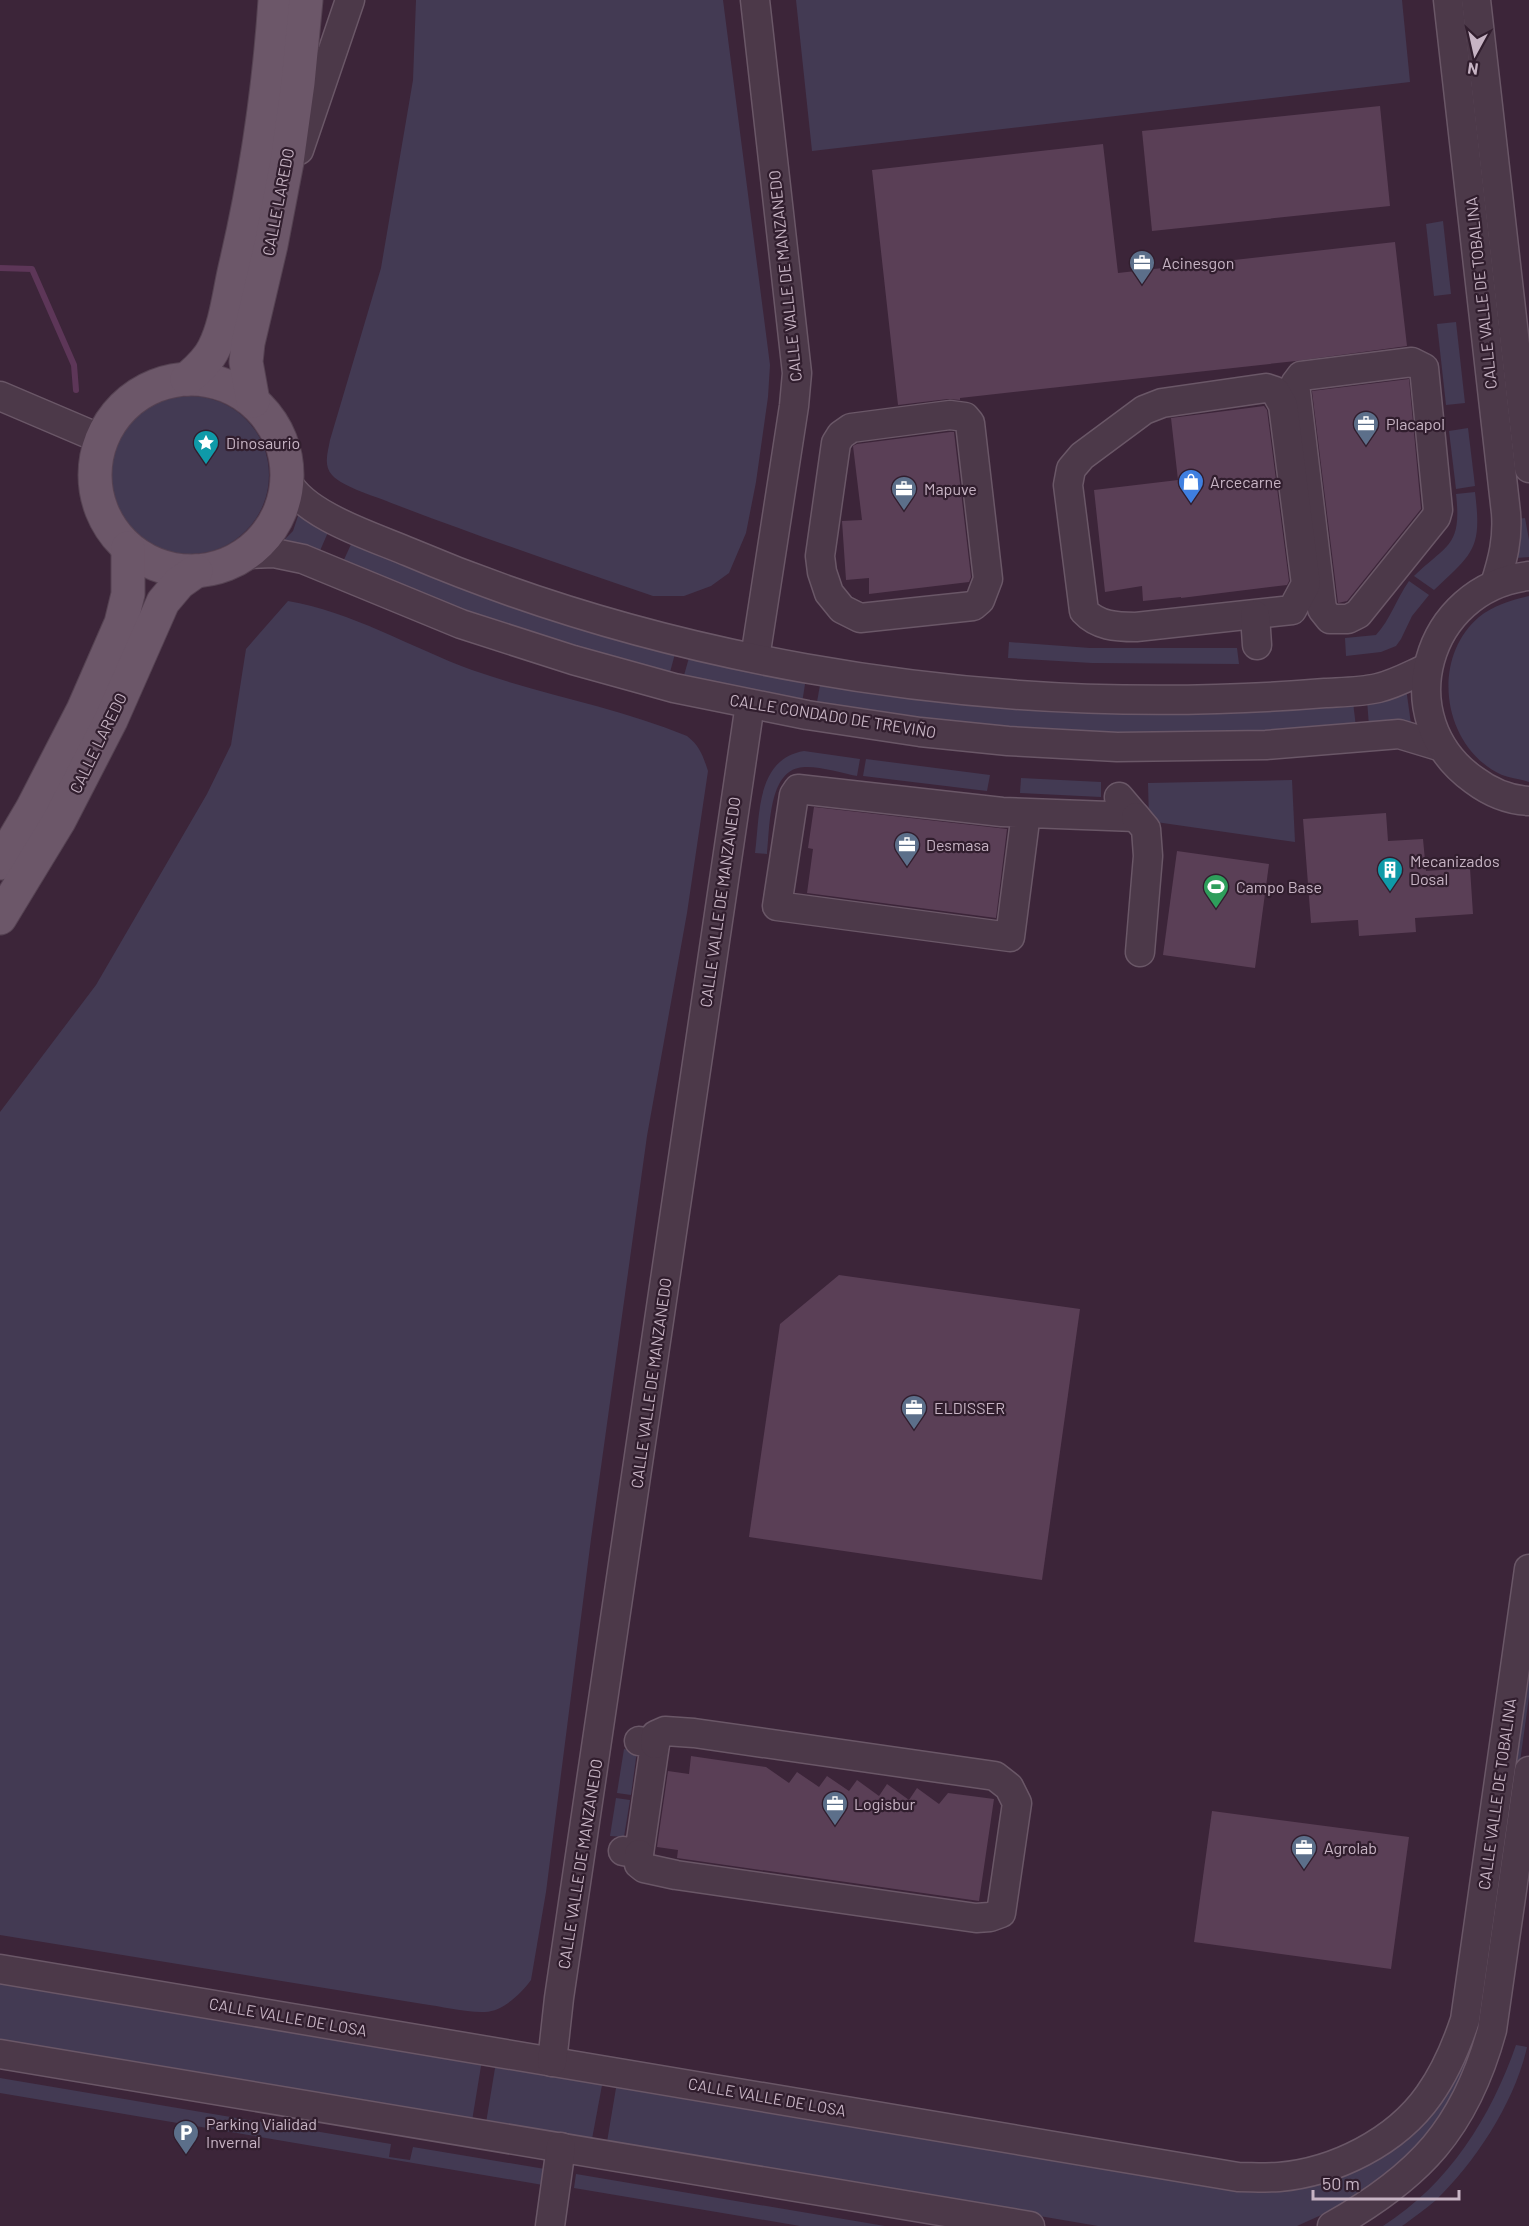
<svg xmlns="http://www.w3.org/2000/svg" width="1529" height="2226" font-family="Barlow,sans-serif">
  <style>
    .green { fill: #433a53 }
    .lines { fill: none; stroke-linecap: round; stroke-linejoin: round }
    .stream { stroke: #5d3658; stroke-width: 6 }
    .building { fill: #5a3f56 }
    .minor-casing { stroke: #6a5767; stroke-width: 31 }
    .major-casing { stroke: #554252; stroke-width: 35 }
    .minor { stroke: #4c3949; stroke-width: 28 }
    .major { stroke: #6c5769; stroke-width: 33 }
    .labels { text-anchor: middle; stroke-width: 4.5; stroke-linejoin: round; paint-order: stroke }
    .street-label { font-size: 16px; fill: #c7b4c4; stroke: #311e2e }
    .poi-label { font-size: 16px; fill: #c7b4c4; stroke: #311e2e; text-anchor: start }
  </style>
  <rect width="100%" height="100%" fill="#3c2539"/>
  <!-- green -->
  <g class="green">
    <path d="M416,0H723L770,365L768,397L756,482L746,533L729,573L711,586L684,596H653C566,566 480,537 394,504C378,497 344,488 332,475C323,465 328,452 330,440L381,268L413,80Z"/>
    <polygon points="796,0 1402,0 1410,82 812,151"/>
    <polygon points="1443,221 1451,294 1434,296 1426,224"/>
    <polygon points="1456,322 1465,403 1446,405 1437,324"/>
    <circle cx="190" cy="475" r="79"/>
    <polygon points="1468,428 1475,486 1456,489 1449,431"/>
    <path d="M1475,492C1482,549 1474,552 1434,590L1414,576C1447,544 1462,547 1456,494Z"/>
    <polygon points="299,513 329,530 319,553 281,543 293,531"/>
    <polygon points="1525,518 1529,540 1529,557 1516,558 1517,519"/>
    <polygon points="353,540 676,650 669,676 506,628 342,564"/>
    <path d="M1409,581L1429,595L1412,616L1401,639L1396,646L1381,652L1346,656L1345,638L1376,635C1390,620 1397,598 1409,581Z"/>
    <path d="M1529,596V782C1521,779 1510,778 1502,775C1443,748 1429,660 1479,617C1494,605 1511,600 1529,596Z"/>
    <path d="M288,601C350,611 412,648 472,670C543,695 617,707 687,736C700,746 703,756 708,771L687,913L647,1136L591,1539L546,1892L531,1980C521,1994 503,2011 485,2012C468,2013 440,2006 423,2004L0,1935V1112L96,985L207,794L231,745L246,649Z"/>
    <polygon points="1009,642 1090,648 1237,648 1239,664 1092,663 1008,658"/>
    <polygon points="690,654 806,678 802,703 683,679"/>
    <polygon points="821,680 1353,702 1356,727 1251,734 1056,734 816,707"/>
    <polygon points="1406,688 1411,724 1369,726 1367,700"/>
    <path d="M804,751L860,759L857,776C841,773 813,764 798,768C768,775 770,830 767,854L755,853C760,815 756,759 804,751Z"/>
    <polygon points="866,759 990,775 987,791 863,776"/>
    <polygon points="1021,778 1101,782 1101,797 1020,793"/>
    <polygon points="1292,780 1295,842 1149,821 1148,783"/>
    <polygon points="1529,1656 1529,1697 1496,1935 1473,2056 1438,2123 1396,2168 1339,2207 1297,2226 1098,2226 607,2142 617,2082 1293,2185 1444,2092"/>
    <polygon points="624,1749 637,1751 631,1795 617,1793"/>
    <polygon points="616,1798 630,1800 624,1837 610,1836"/>
    <polygon points="0,1980 482,2060 472,2121 0,2040"/>
    <path d="M1516,2045L1527,2047C1515,2102 1475,2163 1435,2201C1426,2209 1415,2216 1405,2224L1402,2226H1383C1449,2184 1491,2117 1516,2045Z"/>
    <polygon points="496,2062 603,2080 592,2139 486,2123"/>
    <polygon points="0,2078 391,2144 389,2157 410,2160 413,2147 545,2169 543,2185 0,2093"/>
    <polygon points="576,2174 885,2226 800,2226 574,2188"/>
  </g>
  <g class="lines">
    <!-- stream -->
    <polyline class="stream" points="0,268 32,269 74,365 76,390"/>
  </g>
  <!-- building -->
  <g class="building">
    <polygon points="1380,106 1390,206 1152,231 1142,131"/>
    <polygon points="1103,144 1118,273 1395,242 1407,346 1296,361 960,398 960,400 948,399 898,405 872,170"/>
    <polygon points="1409,379 1421,509 1347,601 1338,603 1312,391"/>
    <polygon points="1264,406 1267,410 1289,581 1287,585 1181,598 1181,597 1143,601 1142,586 1105,592 1094,490 1178,480 1171,418"/>
    <polygon points="950,432 954,432 971,577 969,582 869,594 869,578 846,580 842,521 862,520 853,446 857,444"/>
    <polygon points="814,807 1007,829 996,918 807,893 813,849 808,848"/>
    <polygon points="1386,813 1388,841 1423,839 1426,871 1470,868 1473,914 1415,918 1416,932 1359,936 1358,920 1311,923 1303,819"/>
    <polygon points="1177,851 1269,864 1255,968 1163,955"/>
    <polygon points="839,1275 1080,1309 1042,1580 749,1537 780,1324"/>
    <polygon points="691,1756 766,1767 789,1783 797,1772 819,1787 827,1776 849,1791 857,1780 879,1796 887,1784 909,1800 917,1788 939,1804 948,1793 994,1799 979,1901 677,1858 678,1850 657,1847 668,1771 689,1774"/>
    <polygon points="1212,1811 1409,1837 1391,1969 1194,1942"/>
  </g>
  <g class="lines">
    <defs>
      <g id="minor">
        <polyline points="755,0 797,373 794,406 755,658"/>
        <path d="M1448,0L1506,513C1508,539 1503,559 1495,584"/>
        <polyline points="1476,0 1529,468"/>
        <polyline points="299,150 350,0"/>
        <polygon points="1412,362 1424,368 1438,510 1436,517 1358,614 1348,619 1330,619 1322,609 1295,384 1301,376"/>
        <path d="M1266,388L1275,391L1283,405L1306,584L1292,610L1136,627C1116,627 1098,626 1084,611L1068,485L1071,469L1082,456L1144,410L1162,403Z"/>
        <polyline points="0,396 101,439"/>
        <polygon points="950,415 965,417 970,423 988,579 980,600 973,606 860,618 842,609 829,593 822,572 820,556 836,443 841,435 851,428"/>
        <path d="M287,481C305,516 374,537 409,552C658,658 947,707 1217,699C1253,698 1289,696 1325,693C1342,692 1361,692 1378,688C1395,684 1411,675 1427,668"/>
        <polyline points="246,554 274,553 303,559 461,624 573,660 674,688 807,715 920,732 1008,741 1117,747 1266,745 1399,734 1442,747"/>
        <path d="M1529,576C1425,588 1388,719 1474,780C1490,792 1509,800 1529,801"/>
        <polyline points="1255,615 1257,645"/>
        <polyline points="1026,813 1010,937 777,906 794,795 798,789 1002,812 1136,817 1119,797"/>
        <polyline points="1136,817 1146,829 1148,856 1140,952"/>
        <polyline points="623,1851 639,1854 655,1744 639,1741"/>
        <polyline points="639,1854 639,1864 644,1868 676,1875 976,1918 990,1917 1001,1913 1017,1803 1009,1787 995,1776 694,1733 665,1731 656,1735 655,1744"/>
        <path d="M0,1969L1238,2177C1251,2177 1266,2178 1279,2177C1335,2172 1396,2142 1429,2095C1446,2071 1456,2047 1465,2020L1529,1569"/>
        <path d="M0,2054C343,2114 687,2168 1030,2226"/>
        <polyline points="552,2062 559,1998 750,704"/>
        <polyline points="550,2226 561,2147"/>
        <path d="M1332,2226C1419,2177 1465,2129 1492,2030L1529,1771"/>
      </g>
      <g id="major">
        <circle cx="191" cy="475" r="96"/>
        <path d="M187,379C197,370 208,361 214,348C226,324 229,294 235,268C256,179 269,91 275,0"/>
        <polyline points="253,401 246,362 248,343 271,245 287,162 298,83 306,0"/>
        <polyline points="0,863 32,809 83,710 121,623 128,594 128,548"/>
        <polyline points="0,918 59,821 111,720 163,602 179,583 196,571"/>
      </g>
    </defs>
    <!-- minor casing -->
    <use href="#minor" class="minor-casing"/>
    <!-- major casing -->
    <use href="#major" class="major-casing"/>
    <!-- minor -->
    <use href="#minor" class="minor"/>
    <!-- major -->
    <use href="#major" class="major"/>
  </g>
  <!-- icons -->
  <defs>
    <symbol id="office-pin" viewBox="-11 -11 22 30"><path d="M0 17L-7.5 6A9.5 9.5 0 1 1 7.5 6Z" fill="#5c6f8a" stroke="#311e2e"/><path d="M-6-3h4V-5.5h4V-3h4V5H-6ZM-1-4.5V-3h2v-1.5ZM-6 0V1H6V0Z" fill="#fff"/></symbol>
    <symbol id="sight-pin" viewBox="-11 -11 22 30"><path d="M0 17L-7.5 6A9.5 9.5 0 1 1 7.5 6Z" fill="#0f9aa8" stroke="#311e2e"/><path d="M0-6L1.8-2.2L6-1.7L2.9 1.2L3.7 5.4L0 3.3L-3.7 5.4L-2.9 1.2L-6-1.7L-1.8-2.2Z" fill="#fff"/></symbol>
    <symbol id="shop-pin" viewBox="-11 -11 22 30"><path d="M0 17L-7.5 6A9.5 9.5 0 1 1 7.5 6Z" fill="#3f7fe0" stroke="#311e2e"/><path d="M-5-2.5h2.3a2.7 3.5 0 0 1 5.4 0H5L5.5 6h-11ZM-1.5-2.5h3a1.5 2.3 0 0 0-3 0Z" fill="#fff"/></symbol>
    <symbol id="building-pin" viewBox="-11 -11 22 30"><path d="M0 17L-7.5 6A9.5 9.5 0 1 1 7.5 6Z" fill="#0f9aa8" stroke="#311e2e"/><path d="M-4-6H4V6H1V3H-1V6H-4ZM-2.5-4.3h1.7v1.8h-1.7ZM.8-4.3h1.7v1.8H.8ZM-2.5-1h1.7V.8h-1.7ZM.8-1h1.7V.8H.8Z" fill="#fff"/></symbol>
    <symbol id="stadium-pin" viewBox="-11 -11 22 30"><path d="M0 17L-7.5 6A9.5 9.5 0 1 1 7.5 6Z" fill="#2e9e5b" stroke="#311e2e"/><path d="M0-5a6.5 5 0 1 0 0 10a6.5 5 0 1 0 0-10ZM-3.5-1.8h7v3.6h-7Z" fill="#fff"/></symbol>
    <symbol id="parking-pin" viewBox="-11 -11 22 30"><path d="M0 17L-7.5 6A9.5 9.5 0 1 1 7.5 6Z" fill="#5c6f8a" stroke="#311e2e"/><path d="M-3.5-5.5H1a3.5 3.5 0 0 1 0 7H-1V5.5H-3.5ZM-1-3.4V-.6H.8a1.4 1.4 0 0 0 0-2.8Z" fill="#fff"/></symbol>
  </defs>
  <g fill-rule="evenodd">
    <use href="#office-pin" x="1127" y="248" width="30" height="40"/>
    <use href="#office-pin" x="1351" y="409" width="30" height="40"/>
    <use href="#sight-pin" x="191" y="428" width="30" height="40"/>
    <use href="#shop-pin" x="1176" y="467" width="30" height="40"/>
    <use href="#office-pin" x="889" y="474" width="30" height="40"/>
    <use href="#office-pin" x="892" y="830" width="30" height="40"/>
    <use href="#building-pin" x="1375" y="855" width="30" height="40"/>
    <use href="#stadium-pin" x="1201" y="872" width="30" height="40"/>
    <use href="#office-pin" x="899" y="1393" width="30" height="40"/>
    <use href="#office-pin" x="820" y="1789" width="30" height="40"/>
    <use href="#office-pin" x="1289" y="1833" width="30" height="40"/>
    <use href="#parking-pin" x="171" y="2118" width="30" height="40"/>
  </g>
  <g class="labels">
    <!-- street labels -->
    <g class="street-label">
      <text transform="translate(278 202) rotate(-79)" y="6">CALLE LAREDO</text>
      <text transform="translate(785 276) rotate(-96)" y="6">CALLE VALLE DE MANZANEDO</text>
      <text transform="translate(1481 293) rotate(-96)" y="6">CALLE VALLE DE TOBALINA</text>
      <text transform="translate(833 716) rotate(9)" y="6">CALLE CONDADO DE TREVIÑO</text>
      <text transform="translate(98 743) rotate(-64)" y="6">CALLE LAREDO</text>
      <text transform="translate(720 902) rotate(-82)" y="6">CALLE VALLE DE MANZANEDO</text>
      <text transform="translate(651 1383) rotate(-82)" y="6">CALLE VALLE DE MANZANEDO</text>
      <text transform="translate(1497 1794) rotate(-82)" y="6">CALLE VALLE DE TOBALINA</text>
      <text transform="translate(580 1864) rotate(-81)" y="6">CALLE VALLE DE MANZANEDO</text>
      <text transform="translate(288 2017) rotate(10)" y="6">CALLE VALLE DE LOSA</text>
      <text transform="translate(767 2097) rotate(10)" y="6">CALLE VALLE DE LOSA</text>
    </g>
    <!-- poi labels -->
    <g class="poi-label">
      <text x="1162" y="269">Acinesgon</text>
      <text x="1386" y="430">Placapol</text>
      <text x="226" y="449">Dinosaurio</text>
      <text x="1210" y="488">Arcecarne</text>
      <text x="924" y="495">Mapuve</text>
      <text x="926" y="851">Desmasa</text>
      <text x="1410" y="867">Mecanizados<tspan x="1410" dy="18">Dosal</tspan></text>
      <text x="1236" y="893">Campo Base</text>
      <text x="934" y="1414">ELDISSER</text>
      <text x="854" y="1810">Logisbur</text>
      <text x="1324" y="1854">Agrolab</text>
      <text x="206" y="2130">Parking Vialidad<tspan x="206" dy="18">Invernal</tspan></text>
    </g>
  </g>
  <!-- north arrow -->
  <g transform="translate(1475 54) rotate(188)" stroke="#311e2e" stroke-width="4.5" paint-order="stroke">
  <path d="M0-4.5L10 22L0 15L-10 22Z" fill="#c7b4c4"/>
  <text y="-9" font-size="16" font-weight="bold" text-anchor="middle" fill="#c7b4c4">N</text>
  </g>
  <!-- scale -->
  <path d="M1313 2190v9h146v-9" fill="none" stroke="#c7b4c4" stroke-width="3"/>
  <text x="1322" y="2190" font-size="18" fill="#c7b4c4" stroke="#311e2e" stroke-width="4.5" paint-order="stroke">50 m</text>
</svg>
